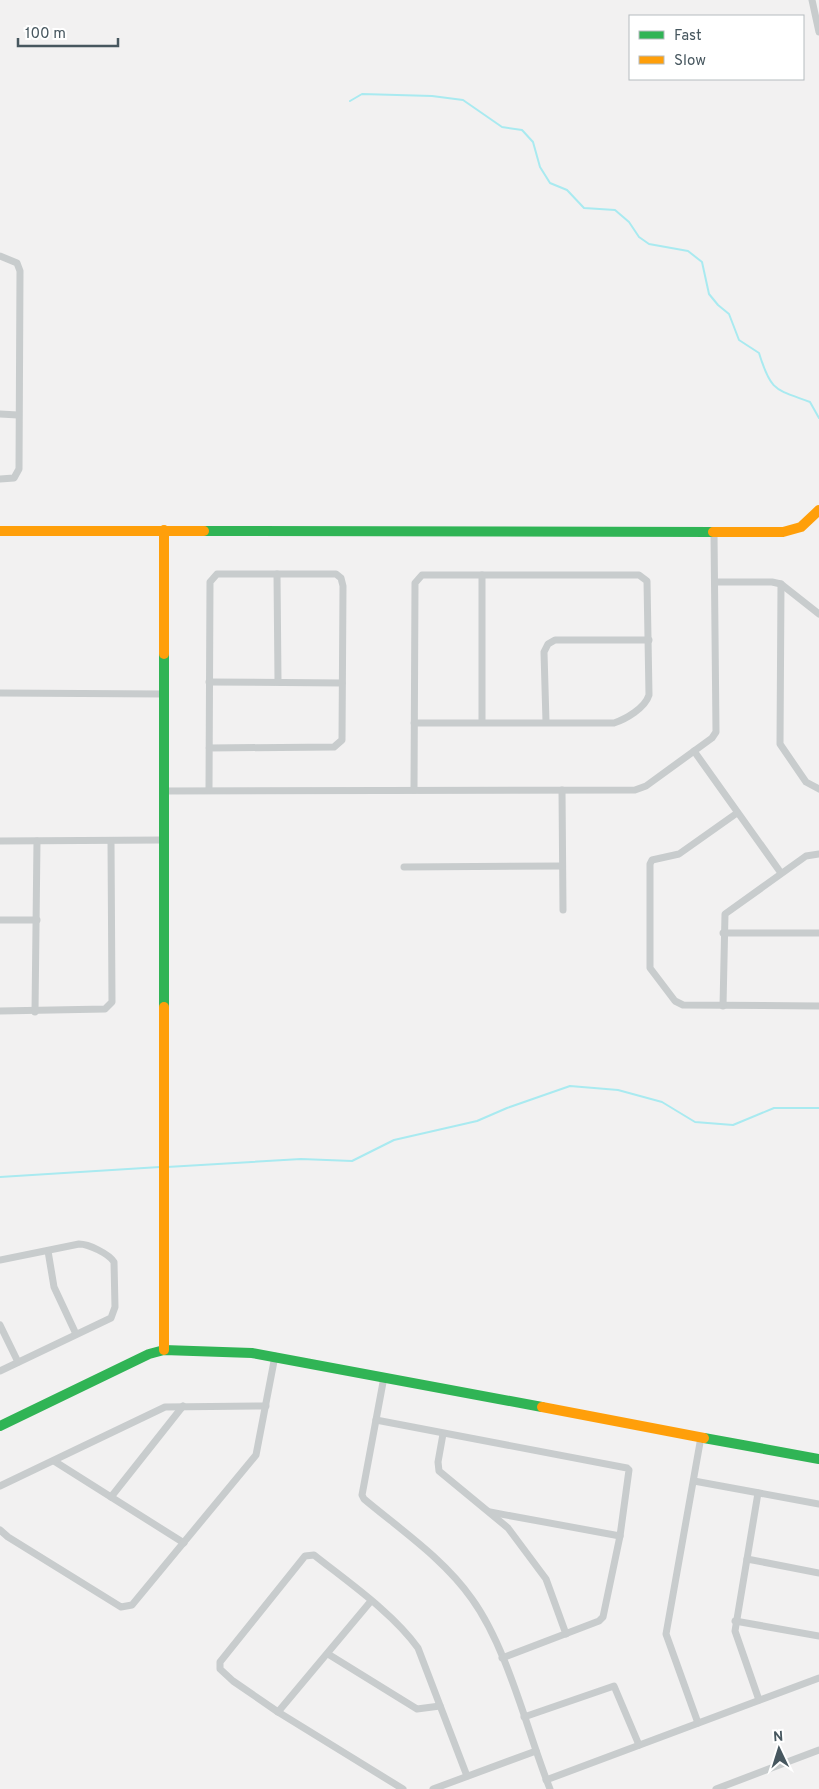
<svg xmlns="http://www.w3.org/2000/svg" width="819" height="1789" font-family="Overpass,sans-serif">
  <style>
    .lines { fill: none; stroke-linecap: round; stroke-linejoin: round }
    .stream { stroke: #a9eaf0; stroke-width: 2 }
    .street { stroke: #c8cccd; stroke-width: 7 }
    .fast { stroke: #30b455; stroke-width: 10 }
    .slow { stroke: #ff9f0a; stroke-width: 10 }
  </style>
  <rect width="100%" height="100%" fill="#f2f1f1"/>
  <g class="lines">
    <!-- stream -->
    <g class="stream">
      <path d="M350,101L362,94L432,96L463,100L502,127L522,130L533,142L540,167L550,183L567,190L584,208L615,210L629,222L639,237L649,244L688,251L702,262L709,294L718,305L729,314L739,340L759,353C771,392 775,389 810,402L819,418"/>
      <polyline points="167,1167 301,1159 352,1161 394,1140 477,1121 507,1108 570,1086 618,1090 662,1102 695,1122 733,1125 774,1108 819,1108"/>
      <polyline points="0,1177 160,1167"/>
    </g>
    <!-- street -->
    <g class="street">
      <polyline points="812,0 819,32"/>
      <polyline points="0,256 17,263 20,271 19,469 14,478 0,479"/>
      <polyline points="0,414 18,415"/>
      <polyline points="277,574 278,681"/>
      <polyline points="482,575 482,722"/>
      <polyline points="716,582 772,582 781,584 819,614"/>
      <polyline points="781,584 780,744 806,782 819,789"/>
      <polyline points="209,682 342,683"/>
      <polyline points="0,693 163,694"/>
      <polyline points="546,722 544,652 548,644 555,640 649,640"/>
      <polyline points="694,751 781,873"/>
      <polyline points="209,789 210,582 217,574 336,574 341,578 343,586 342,740 334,747 209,748"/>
      <path d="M414,790L415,583L422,575H639L647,581L649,695C645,708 626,719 614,723H414"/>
      <polyline points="562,790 563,910"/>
      <polyline points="163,791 635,790 646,786 712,738 716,732 714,533"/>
      <polyline points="737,813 679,854 652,860 650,864 650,968 675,1001 683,1005 819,1006"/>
      <polyline points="0,841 163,840"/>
      <polyline points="404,867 562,866"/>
      <polyline points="0,920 37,920"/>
      <polyline points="723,933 819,933"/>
      <polyline points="723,1006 725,914 806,856 819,854"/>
      <polyline points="0,1011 105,1009 112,1002 111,842"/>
      <polyline points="35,1012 37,841"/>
      <polyline points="48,1251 54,1287 76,1334"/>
      <path d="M0,1260L79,1244C89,1244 109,1254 114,1262L115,1307L111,1318L0,1371"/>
      <polyline points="0,1325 18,1362"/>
      <path d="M384,1377L362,1495L364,1499C401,1530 444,1559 472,1599C508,1649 527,1731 550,1789"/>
      <polyline points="376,1420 627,1468 629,1470 620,1536 603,1617 599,1621 502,1658"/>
      <polyline points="443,1434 438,1462 439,1471 508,1528 546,1579 566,1634"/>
      <polyline points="54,1461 111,1497 183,1406"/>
      <polyline points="694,1481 819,1504"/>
      <polyline points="0,1486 165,1407 266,1406"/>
      <polyline points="758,1493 747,1559 819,1573"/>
      <polyline points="111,1497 184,1543"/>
      <polyline points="490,1512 620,1536"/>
      <polyline points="0,1530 8,1537 121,1607 132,1605 256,1455 275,1356"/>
      <polyline points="747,1559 735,1631 759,1700"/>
      <polyline points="735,1621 819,1636"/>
      <polyline points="328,1654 417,1709 440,1706"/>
      <polyline points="278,1712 371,1601"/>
      <polyline points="524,1717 614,1686 639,1745"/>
      <polyline points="698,1723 666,1634 701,1437"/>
      <polyline points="546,1780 819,1678"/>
      <path d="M403,1789L278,1712L233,1681L220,1669V1662L305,1556L314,1555C348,1582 393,1613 418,1648L467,1776"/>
      <polyline points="433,1789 536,1751"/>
      <polyline points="716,1789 819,1750"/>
    </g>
    <!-- fast -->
    <g class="fast">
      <polyline points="204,531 713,532"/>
      <polyline points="164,654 164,1007"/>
      <polyline points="0,1426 149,1354 164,1350 252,1353 542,1407"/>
      <polyline points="704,1438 819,1459"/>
    </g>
    <!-- slow -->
    <g class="slow">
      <polyline points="164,530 164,654"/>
      <polyline points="0,531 204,531"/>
      <polyline points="713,532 783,532 801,527 819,510"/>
      <polyline points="164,1007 164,1350"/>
      <polyline points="542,1407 704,1438"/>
    </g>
  </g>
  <!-- legend -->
  <rect x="629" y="15" width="175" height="65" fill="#ffffff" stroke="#b5bcbf"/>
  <rect x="639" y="31" width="25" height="8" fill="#30b455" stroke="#b5bcbf"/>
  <text x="674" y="40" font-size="15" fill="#47575f">Fast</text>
  <rect x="639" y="56" width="25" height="8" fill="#ff9f0a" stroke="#b5bcbf"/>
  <text x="674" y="65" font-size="15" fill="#47575f">Slow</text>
  <!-- north arrow -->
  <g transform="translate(779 1749) rotate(356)" stroke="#ffffff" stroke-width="4" paint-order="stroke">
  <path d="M0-4L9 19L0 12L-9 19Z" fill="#47575f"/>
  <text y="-8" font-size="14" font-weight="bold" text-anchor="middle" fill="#47575f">N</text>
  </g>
  <!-- scale -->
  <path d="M18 38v8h100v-8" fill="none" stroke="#47575f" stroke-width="2.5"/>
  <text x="25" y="38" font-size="15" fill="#47575f" stroke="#ffffff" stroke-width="4" paint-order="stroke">100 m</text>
</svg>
